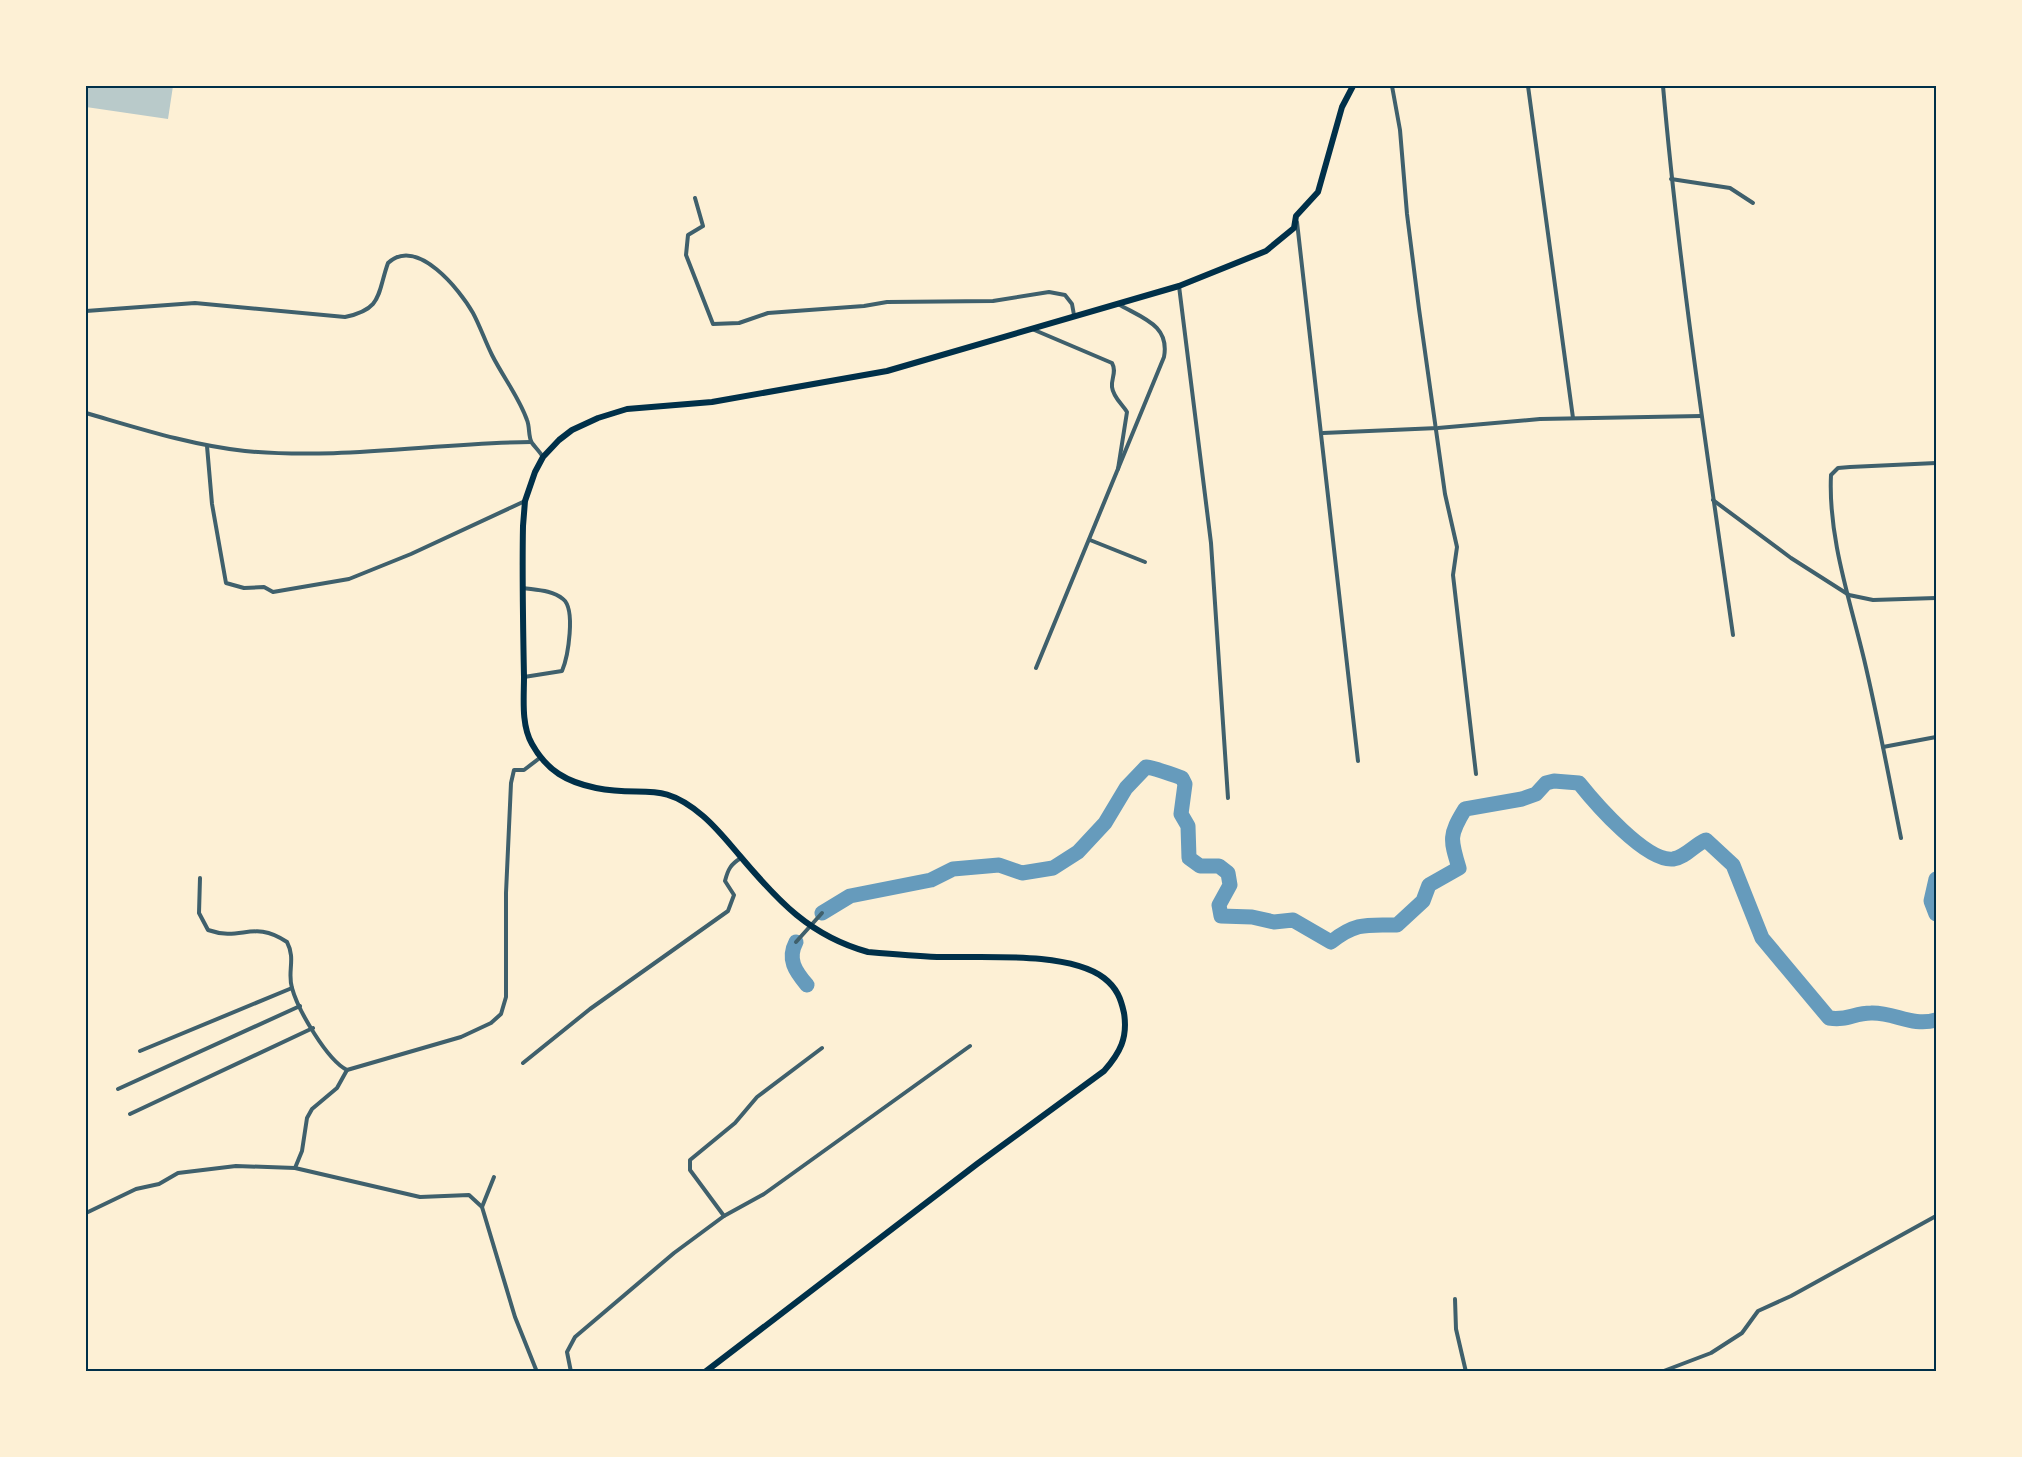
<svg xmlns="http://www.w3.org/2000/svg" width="2022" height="1457" font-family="Cabin,sans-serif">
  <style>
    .green { fill: #b9caca }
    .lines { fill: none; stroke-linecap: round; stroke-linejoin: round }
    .river { stroke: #669bbc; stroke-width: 15 }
    .minor { stroke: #3f606c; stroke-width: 4 }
    .trunk { stroke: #003049; stroke-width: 6 }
    .neatline { fill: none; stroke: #003049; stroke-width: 2 }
  </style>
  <rect width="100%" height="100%" fill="#fdf0d5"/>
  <!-- green -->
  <polygon class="green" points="86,86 173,86 168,119 86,107"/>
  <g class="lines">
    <!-- river -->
    <g class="river">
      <polyline points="1936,879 1931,901 1936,914"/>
      <path d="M822,913L850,896L931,880L953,869L999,865L1022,873L1053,868L1078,852L1105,823L1126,788L1146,767C1154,768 1174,775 1182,778L1185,784L1181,814L1188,826L1189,858L1200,866H1219L1228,873L1230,885L1219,905L1221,916L1252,917L1274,922L1293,920L1331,942C1356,922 1367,925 1397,925L1423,901L1429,885L1459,868C1450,839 1449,835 1465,809L1522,799L1536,794L1546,783L1554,781L1579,783C1595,803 1646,862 1673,859C1686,857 1694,845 1706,840L1733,865L1762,938L1829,1018C1847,1021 1854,1013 1871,1013C1894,1012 1912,1027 1936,1020"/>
      <path d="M796,942C787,959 795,971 807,985"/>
    </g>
    <!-- minor -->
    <g class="minor">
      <polyline points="1392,86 1400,130 1407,214 1419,309 1445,494 1457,547 1453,575 1476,774"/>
      <polyline points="1528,86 1573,418"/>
      <path d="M1663,86C1679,269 1707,452 1733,635"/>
      <polyline points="1671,179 1730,188 1753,203"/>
      <polyline points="695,198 703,226 688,235 686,255 713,324 739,323 768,313 864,306 887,302 993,301 1049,292 1065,295 1072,304 1074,315"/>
      <polyline points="1297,222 1358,761"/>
      <polyline points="1179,286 1211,543 1228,798"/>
      <path d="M86,311L195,303L345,317C383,309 377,294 388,263C417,236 460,290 473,313C480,326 485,341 492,355C503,377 519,397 527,420C530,427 528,437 532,443C535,447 540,452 543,457"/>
      <path d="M1032,329L1112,363C1117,372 1111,378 1112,387C1113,397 1122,404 1127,412L1118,469"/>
      <path d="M86,413C138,428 190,445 245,451C340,460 436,443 531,442"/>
      <polyline points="1323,433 1438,428 1540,419 1701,416"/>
      <polyline points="207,446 212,504 226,583 244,588 264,587 273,592 349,579 411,554 525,501"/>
      <polyline points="1713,500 1791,558 1849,595 1873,600 1936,598"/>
      <polyline points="1090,540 1145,562"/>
      <path d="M523,588C536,590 552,590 563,599C576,609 568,657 562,671L524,677"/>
      <path d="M1036,668L1164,357C1170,325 1142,318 1118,304"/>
      <polyline points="1883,747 1936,737"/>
      <path d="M1901,838C1889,778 1878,718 1864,659C1850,600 1828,537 1831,475L1838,468L1850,467L1936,463"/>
      <path d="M200,878L199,913L208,930C242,942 253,919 287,942C296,959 287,972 292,988C298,1010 327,1060 347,1070L337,1088L312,1109L307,1118L302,1151L295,1168"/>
      <polyline points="796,942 822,913"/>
      <polyline points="140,1051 292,988"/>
      <path d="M523,1063L590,1009L728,911L734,895L725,881C728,869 731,864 741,858"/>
      <polyline points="347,1070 461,1037 491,1023 501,1014 506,997 506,893 511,783 514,770 524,770 541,757"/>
      <polyline points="118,1089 300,1006"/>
      <polyline points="130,1114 313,1028"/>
      <polyline points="482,1207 494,1177"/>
      <polyline points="86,1213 136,1189 159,1184 178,1173 236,1166 295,1168 420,1197 469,1195 482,1207 515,1317 537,1372"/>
      <polyline points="724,1216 690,1170 690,1160 735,1123 757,1097 822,1048"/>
      <polyline points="1455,1299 1456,1329 1466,1372"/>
      <polyline points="571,1372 567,1352 575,1337 674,1253 724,1216 764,1194 970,1046"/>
      <polyline points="1661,1372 1711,1353 1742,1333 1758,1311 1791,1296 1936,1216"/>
    </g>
    <!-- trunk -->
    <path class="trunk" d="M705,1372L977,1164L1104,1071C1120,1053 1128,1038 1124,1013C1121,999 1117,988 1104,978C1068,951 982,958 937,957C914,956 891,954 868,952C810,936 778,901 740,856C728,842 717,828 703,816C660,779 644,798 596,788C567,782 547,771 532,744C521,725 524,698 524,677C523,626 522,576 523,526L525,501L535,472L543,457L559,440L572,430L598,418L627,409L712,402L887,371L1179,286L1266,251L1294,228L1296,216L1318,192L1342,107L1353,86"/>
  </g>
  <!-- border -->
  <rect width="2022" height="1457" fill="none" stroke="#fdf0d5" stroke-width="174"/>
  <rect x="87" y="87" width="1848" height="1283" class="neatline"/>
</svg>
